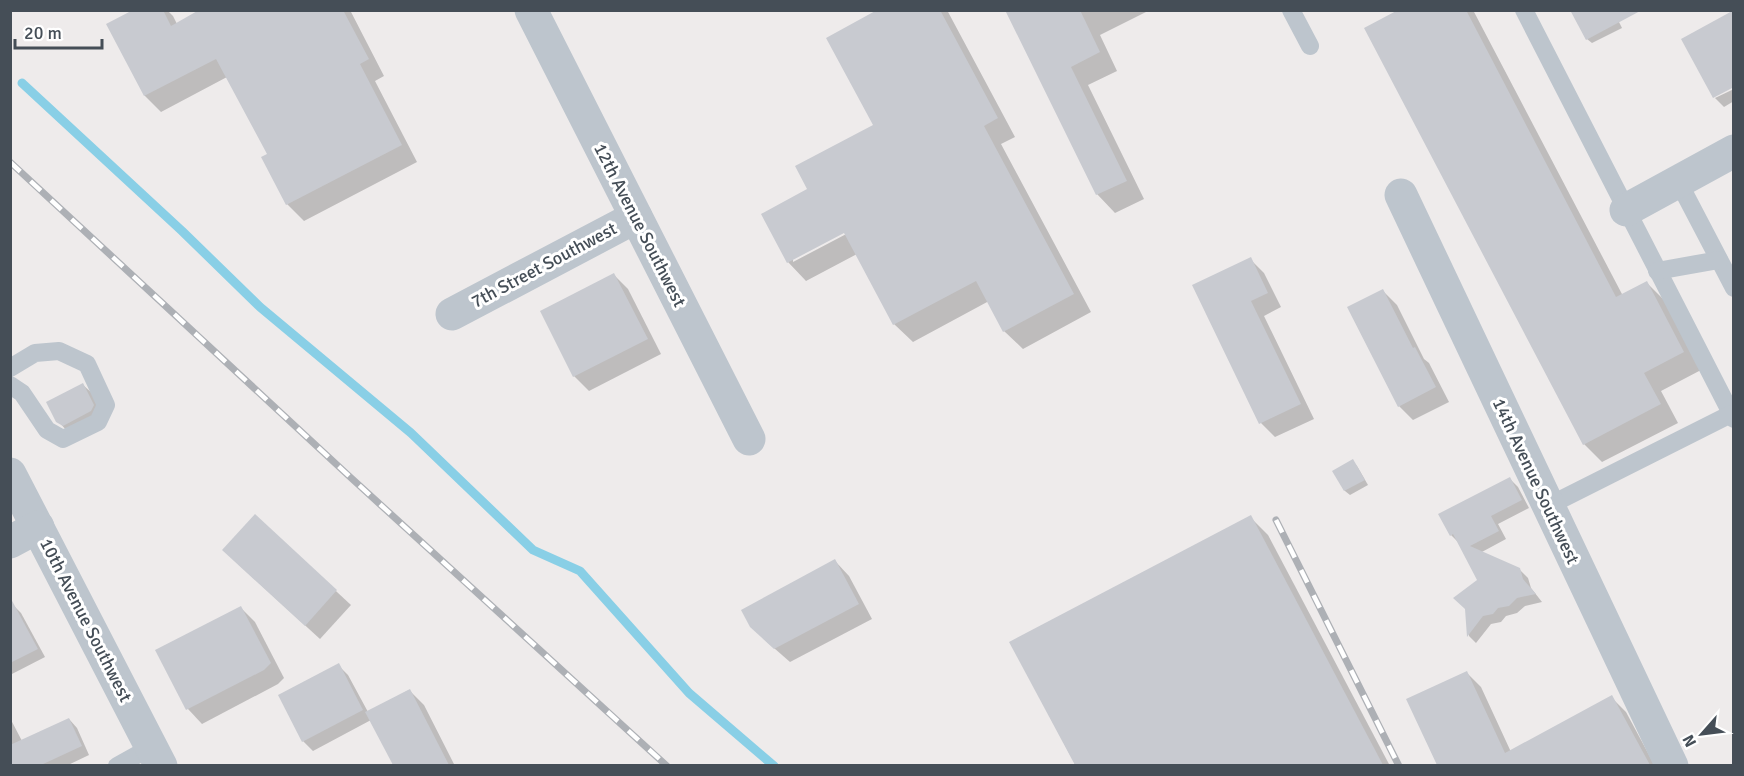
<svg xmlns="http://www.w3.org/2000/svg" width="1744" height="776" font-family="Signika,sans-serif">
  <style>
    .shadow { fill: #0003; fill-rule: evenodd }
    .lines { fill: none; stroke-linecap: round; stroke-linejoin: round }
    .stream { stroke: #89cfe6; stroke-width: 9 }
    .building { fill: #c8cad0 }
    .lane { stroke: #bdc5cd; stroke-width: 18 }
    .street { stroke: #bdc5cd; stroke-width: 33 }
    .rail-casing { stroke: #adb0b5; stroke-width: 7 }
    .rail { stroke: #fff; stroke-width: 4.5; stroke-dasharray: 14; stroke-linecap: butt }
    .labels { text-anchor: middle; stroke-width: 6; stroke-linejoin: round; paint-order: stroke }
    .street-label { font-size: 18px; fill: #454e57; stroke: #fff }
  </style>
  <rect width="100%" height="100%" fill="#eeebeb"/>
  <!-- shadow -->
  <g class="shadow">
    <polygon points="136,10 167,10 173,16 177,24 203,10 350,10 384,76 375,81 417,162 304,221 287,204 269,155 227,77 161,112 145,96 108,25"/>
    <path d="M880,10H947L1015,137L1001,144L1091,312L1023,349L1004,331L989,301L913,342L894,324L857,254L806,281L788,262L763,215L809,190L875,125ZM850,228L852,231L793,262V259Z"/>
    <polygon points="1007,10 1150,10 1100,35 1117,71 1088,85 1144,199 1115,213 1097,194"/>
    <polygon points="1402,10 1473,10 1623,296 1647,283 1665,301 1701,370 1661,391 1678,423 1602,462 1584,444"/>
    <polygon points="1613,10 1622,28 1592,43 1587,39"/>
    <polygon points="1734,89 1734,101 1724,107 1715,98"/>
    <polygon points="1250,259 1264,273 1281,307 1264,316 1314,419 1275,437 1261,423 1194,286"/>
    <polygon points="614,275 628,289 661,354 589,391 574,376"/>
    <polygon points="1383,291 1397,305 1424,359 1429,363 1449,402 1413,420 1399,406"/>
    <polygon points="83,385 93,394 103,416 68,432 58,421"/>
    <polygon points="1352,461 1357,466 1368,485 1350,495 1345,491 1334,471"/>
    <polygon points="1510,479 1518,487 1529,508 1498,524 1506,539 1480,553 1519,569 1528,578 1531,588 1542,602 1525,606 1517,613 1506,616 1501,622 1491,624 1476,643 1469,636 1467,610 1479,581 1459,543 1451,535"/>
    <polygon points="255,516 351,605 320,639 238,564"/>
    <polygon points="1250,517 1268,535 1390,766 1076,766 1011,643"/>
    <polygon points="835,561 849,576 872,619 790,662 766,641"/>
    <polygon points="13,605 21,613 45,657 10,675 10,606"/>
    <polygon points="241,608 255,622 284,678 278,684 202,724 188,709 157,651"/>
    <polygon points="338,665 348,675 368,712 409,690 424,705 455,766 395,766 371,720 313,751 303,741"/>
    <polygon points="1467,673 1481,687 1511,752 1611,697 1626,712 1655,766 1438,766 1408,700"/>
    <polygon points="10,718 22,741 69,719 77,728 89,755 66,766 10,766"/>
  </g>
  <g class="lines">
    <!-- stream -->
    <polyline class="stream" points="22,83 182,231 260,307 411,433 533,550 580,571 689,693 774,766"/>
  </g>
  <!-- building -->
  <g class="building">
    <polygon points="133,10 163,10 171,26 199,10 343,10 369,59 360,64 402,145 286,205 261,157 267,154 216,59 144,96 106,24"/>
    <polygon points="877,10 940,10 998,118 984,126 1074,294 1003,332 976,281 893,325 844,233 787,263 761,214 807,189 795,166 873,125 826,38"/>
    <polygon points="1005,10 1080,10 1100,52 1071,67 1127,181 1096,195"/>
    <polygon points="1398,10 1466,10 1616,297 1647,281 1684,352 1644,373 1661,404 1583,445 1364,28"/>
    <polygon points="1570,10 1642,10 1586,40"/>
    <polygon points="1734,10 1734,87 1713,98 1681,39"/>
    <polygon points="1251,257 1268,293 1251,301 1301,404 1259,424 1192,285"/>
    <polygon points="614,273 648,339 573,377 540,311"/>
    <polygon points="1383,289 1413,348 1415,347 1436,387 1398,407 1347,307"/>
    <polygon points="83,383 94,405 91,411 63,426 56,422 46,402"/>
    <polygon points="1353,459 1365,480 1344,491 1332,471"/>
    <polygon points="1510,477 1522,500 1491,516 1499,531 1470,546 1520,568 1523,579 1536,594 1517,598 1509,606 1498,608 1493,614 1483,616 1467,637 1465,609 1453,598 1477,580 1453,534 1450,536 1438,514"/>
    <polygon points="255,514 337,590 305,626 222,550"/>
    <polygon points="1251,515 1383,765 1075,765 1009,642"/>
    <polygon points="835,559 859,604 774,649 750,627 741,610"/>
    <polygon points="10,597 38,649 10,663"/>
    <polygon points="241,606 271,663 264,670 186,710 155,650"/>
    <polygon points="339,663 363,710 302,742 278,695"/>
    <polygon points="1467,671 1505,753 1612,695 1650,765 1437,765 1406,699"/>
    <polygon points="410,689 449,765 393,765 365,712"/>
    <polygon points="69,718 82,746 41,765 10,765 10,745"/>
  </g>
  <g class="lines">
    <!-- lane -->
    <g class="lane">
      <polyline points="1291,10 1310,46"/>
      <polyline points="1524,10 1734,419"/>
      <polyline points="1678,181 1734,288"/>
      <polyline points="1657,271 1719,260"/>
      <polyline points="10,368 35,353 59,351 87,364 106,405 98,422 63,439 47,430 22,393 10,385"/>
      <polyline points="1548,506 1731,414"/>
      <polyline points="117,766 151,747"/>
    </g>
    <!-- street -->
    <g class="street">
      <polyline points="531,10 749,439"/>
      <polyline points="1401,195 1672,766"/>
      <polyline points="1626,210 1734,151"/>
      <polyline points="452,314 636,217"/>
      <polyline points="10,474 161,766"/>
      <polyline points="10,542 38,527"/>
    </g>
    <defs>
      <g id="rail">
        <polyline points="10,162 349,476 667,766"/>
        <polyline points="1276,520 1399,766"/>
      </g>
    </defs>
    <!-- rail casing -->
    <use href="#rail" class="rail-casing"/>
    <!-- rail -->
    <use href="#rail" class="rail"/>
  </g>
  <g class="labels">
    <!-- street labels -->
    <g class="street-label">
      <text transform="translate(640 225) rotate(63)" y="6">12th Avenue Southwest</text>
      <text transform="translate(544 265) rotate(-28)" y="6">7th Street Southwest</text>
      <text transform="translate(1536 481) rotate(65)" y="6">14th Avenue Southwest</text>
      <text transform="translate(86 620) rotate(63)" y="6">10th Avenue Southwest</text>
    </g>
  </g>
  <!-- border -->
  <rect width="1744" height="776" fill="none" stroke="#454e57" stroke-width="24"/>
  <!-- north arrow -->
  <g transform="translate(1702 734) rotate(242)" stroke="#ffffff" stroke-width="4.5" paint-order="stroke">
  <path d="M0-4.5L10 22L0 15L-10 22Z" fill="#454e57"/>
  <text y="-9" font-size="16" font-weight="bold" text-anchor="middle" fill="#454e57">N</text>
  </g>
  <!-- scale -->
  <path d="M15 39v9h87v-9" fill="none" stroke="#454e57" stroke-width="3"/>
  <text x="24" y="39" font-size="18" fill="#454e57" stroke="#ffffff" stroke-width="4.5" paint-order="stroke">20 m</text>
</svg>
